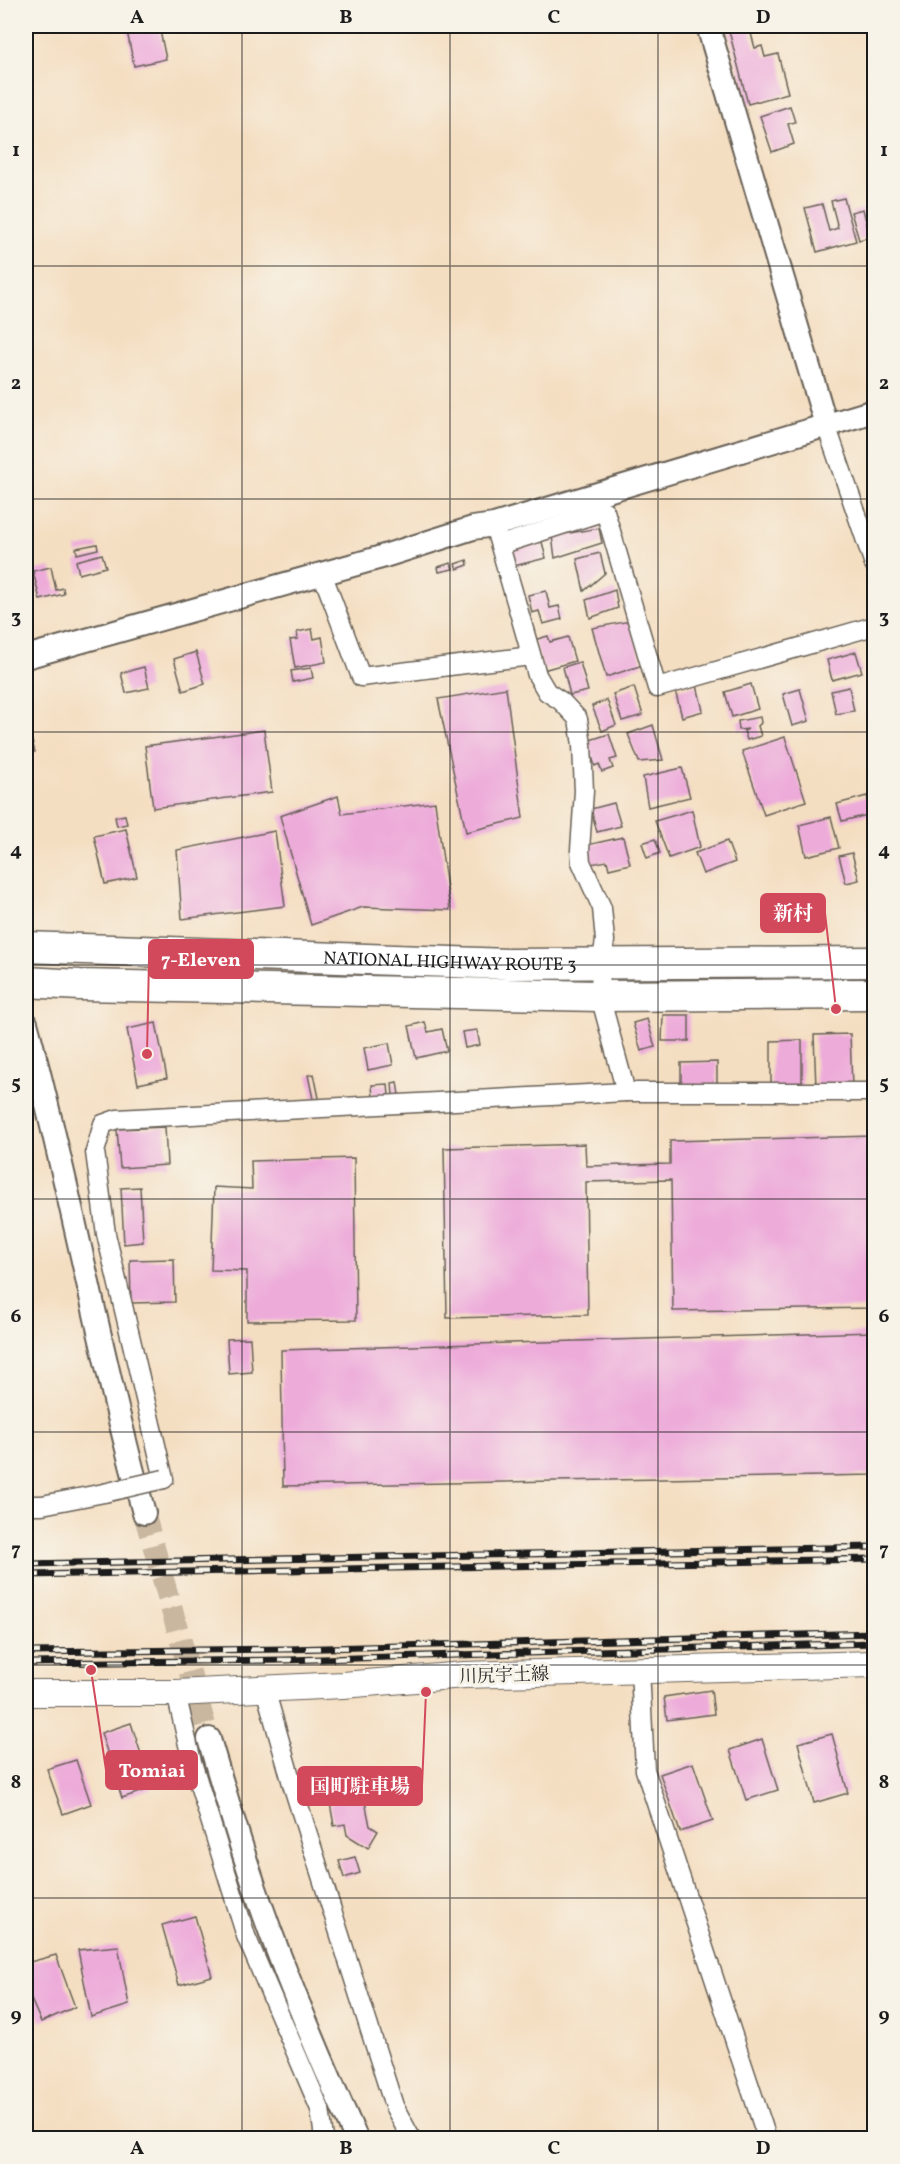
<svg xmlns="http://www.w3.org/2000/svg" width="900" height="2164" font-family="Vollkorn,'Noto Serif JP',serif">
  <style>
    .building { fill: #edabda }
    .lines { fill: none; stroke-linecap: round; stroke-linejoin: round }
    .tertiary-tunnel { stroke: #c9b7a0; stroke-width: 22; stroke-dasharray: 22 11; stroke-linecap: butt }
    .minor-casing { stroke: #686056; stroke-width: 21 }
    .tertiary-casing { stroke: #686056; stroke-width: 26 }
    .secondary-casing { stroke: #686056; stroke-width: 28 }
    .trunk-casing { stroke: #686056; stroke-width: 33 }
    .minor { stroke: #fff; stroke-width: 18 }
    .tertiary { stroke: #fff; stroke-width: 22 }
    .secondary { stroke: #fff; stroke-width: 26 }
    .trunk { stroke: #fff; stroke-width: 30 }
    .rail-casing { stroke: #1c1c1c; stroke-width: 7 }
    .rail { stroke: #f7f3e8; stroke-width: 4.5; stroke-dasharray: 14; stroke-linecap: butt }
    .minor-bridge-casing { stroke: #686056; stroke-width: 21; stroke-linecap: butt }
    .minor-bridge { stroke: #fff; stroke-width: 18 }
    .grid { fill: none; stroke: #1c1c1c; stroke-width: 1.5; stroke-opacity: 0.55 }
    .labels { text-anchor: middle; stroke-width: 6; stroke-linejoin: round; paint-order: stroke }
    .street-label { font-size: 18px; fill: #1c1c1c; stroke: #f7f3e8 }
    .leader { fill: none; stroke: #d1495b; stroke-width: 2 }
    .callout-dot { fill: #d1495b; stroke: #f7f3e8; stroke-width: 2 }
    .callout { fill: #d1495b; stroke: #d1495b; stroke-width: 2 }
    .callout-label { font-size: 20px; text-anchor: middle; font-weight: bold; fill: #fff }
    .neatline { fill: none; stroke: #1c1c1c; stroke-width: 2 }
    .grid-label { font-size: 20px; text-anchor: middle; font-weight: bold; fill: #1c1c1c }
  </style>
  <rect width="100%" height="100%" fill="#f7f3e8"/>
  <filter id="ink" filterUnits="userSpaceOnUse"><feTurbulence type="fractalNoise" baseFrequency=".0167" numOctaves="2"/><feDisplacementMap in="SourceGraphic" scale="12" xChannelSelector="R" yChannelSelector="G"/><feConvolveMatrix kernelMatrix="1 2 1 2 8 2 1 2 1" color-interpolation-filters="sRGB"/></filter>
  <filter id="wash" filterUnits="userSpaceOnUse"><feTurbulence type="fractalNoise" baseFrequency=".008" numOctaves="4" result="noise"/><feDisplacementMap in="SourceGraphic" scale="24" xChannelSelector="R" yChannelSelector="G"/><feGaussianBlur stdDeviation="1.35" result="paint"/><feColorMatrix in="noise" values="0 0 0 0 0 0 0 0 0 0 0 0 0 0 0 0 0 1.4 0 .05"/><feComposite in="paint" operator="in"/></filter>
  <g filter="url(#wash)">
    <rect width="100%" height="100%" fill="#f4dec1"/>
    <g id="blocks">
      <!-- building -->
      <g class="building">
        <polygon points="126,26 159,26 166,59 134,66"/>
        <polygon points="749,26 755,48 762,46 765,57 778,54 788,93 748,104 729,31"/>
        <polygon points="790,106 795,122 788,124 794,144 772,152 760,116"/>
        <polygon points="844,198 856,241 817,252 805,208 822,204 829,231 838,228 831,201"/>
        <polygon points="863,209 870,237 859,240 851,212"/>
        <polygon points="599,528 602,543 555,558 552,536"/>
        <polygon points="542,542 546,558 514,566 510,550"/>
        <polygon points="97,544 98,549 77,554 76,548"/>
        <polygon points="600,553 605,573 584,591 577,559"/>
        <polygon points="102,554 106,567 79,574 76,561"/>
        <polygon points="467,560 468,565 457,569 455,564"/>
        <polygon points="451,563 453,569 439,572 438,567"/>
        <polygon points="51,567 56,590 63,588 64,594 40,600 33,571"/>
        <polygon points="615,590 618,608 590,618 586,600"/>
        <polygon points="546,591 550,608 559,606 562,619 543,624 539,611 532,613 528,595"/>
        <polygon points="630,621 643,665 606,677 592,628"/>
        <polygon points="312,629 314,639 322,637 326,662 295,668 290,640 298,639 297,632"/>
        <polygon points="548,636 550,642 568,637 575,661 543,670 534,640"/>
        <polygon points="196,652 205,684 183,691 174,659"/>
        <polygon points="856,652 862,672 832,680 827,660"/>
        <polygon points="580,662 588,691 570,695 563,667"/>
        <polygon points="144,667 149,688 126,693 121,673"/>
        <polygon points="311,668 313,678 293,682 291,671"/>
        <polygon points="751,684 758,709 732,717 725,692"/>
        <polygon points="697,685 703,711 682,717 675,690"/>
        <polygon points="634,687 643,715 622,721 613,694"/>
        <polygon points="849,687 854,711 836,714 831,691"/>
        <polygon points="506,688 523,818 466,832 438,699"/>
        <polygon points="800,689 809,721 792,726 783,694"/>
        <polygon points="607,700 616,725 602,731 592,706"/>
        <polygon points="760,717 761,723 758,726 761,736 747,740 744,731 748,729 739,730 738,721"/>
        <polygon points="26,720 35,752 26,754"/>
        <polygon points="653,725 663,760 639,762 628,734"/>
        <polygon points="264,730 272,792 153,808 145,746"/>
        <polygon points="609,734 617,758 610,760 613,768 602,772 599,764 595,766 587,741"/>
        <polygon points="785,737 806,801 764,815 742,751"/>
        <polygon points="682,768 690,797 648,807 643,777"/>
        <polygon points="338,796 342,814 435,802 450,910 363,907 311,925 280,816"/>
        <polygon points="867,796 872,814 842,821 837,804"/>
        <polygon points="614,803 621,826 597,832 591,809"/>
        <polygon points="692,810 700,847 669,858 655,821"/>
        <polygon points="125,815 127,824 117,826 115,817"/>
        <polygon points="831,817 839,848 806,856 799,825"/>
        <polygon points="126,829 137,877 105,884 94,836"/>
        <polygon points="275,831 285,906 182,919 177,850"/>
        <polygon points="623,837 630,864 609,869 607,861 591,864 587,845"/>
        <polygon points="655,839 660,853 647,858 642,843"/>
        <polygon points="727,841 735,862 703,874 695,853"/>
        <polygon points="852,853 859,880 846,883 839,856"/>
        <polygon points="663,1015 689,1015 689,1041 662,1041"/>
        <polygon points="647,1019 655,1047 641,1051 633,1023"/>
        <polygon points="425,1022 428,1032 442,1029 447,1051 416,1058 409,1026"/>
        <polygon points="156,1023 167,1078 138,1084 127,1029"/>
        <polygon points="477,1030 480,1045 465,1048 462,1032"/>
        <polygon points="850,1034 852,1087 816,1088 814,1035"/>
        <polygon points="802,1040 802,1089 771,1089 771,1041"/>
        <polygon points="389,1043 393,1065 368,1070 364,1048"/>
        <polygon points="717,1062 717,1086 681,1086 681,1063"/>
        <polygon points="314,1074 319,1098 313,1099 308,1075"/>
        <polygon points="397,1082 399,1095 393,1096 392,1083"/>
        <polygon points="388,1084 389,1096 373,1098 372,1085"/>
        <polygon points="165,1127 167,1165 120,1168 117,1129"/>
        <polygon points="874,1136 874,1308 673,1311 671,1180 586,1182 588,1315 447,1318 444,1148 585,1144 586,1166 670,1164 670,1141"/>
        <polygon points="354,1158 356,1320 247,1321 247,1271 211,1270 214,1187 252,1189 251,1161"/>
        <polygon points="140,1187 143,1242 124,1244 121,1188"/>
        <polygon points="174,1259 175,1302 131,1303 130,1260"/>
        <polygon points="874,1332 874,1475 283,1486 281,1350"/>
        <polygon points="250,1338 252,1372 229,1374 227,1339"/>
        <polygon points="711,1690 714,1714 667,1720 664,1697"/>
        <polygon points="131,1723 152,1788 122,1798 101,1733"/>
        <polygon points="832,1734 848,1793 814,1803 798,1743"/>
        <polygon points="762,1739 778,1790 746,1800 730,1750"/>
        <polygon points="76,1760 91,1804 63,1814 47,1769"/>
        <polygon points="693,1763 713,1821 680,1832 660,1774"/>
        <polygon points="364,1796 370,1826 378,1831 368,1848 347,1835 345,1824 334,1826 330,1803"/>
        <polygon points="355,1857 360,1873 344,1878 339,1861"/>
        <polygon points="195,1916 212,1976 179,1985 162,1925"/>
        <polygon points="118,1946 129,2005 91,2017 78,1950"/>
        <polygon points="56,1955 75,2007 41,2022 26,1988 26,1963"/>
      </g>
    </g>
  </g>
  <g filter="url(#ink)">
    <use href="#blocks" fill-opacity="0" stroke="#686056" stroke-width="1.5"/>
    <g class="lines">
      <!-- tertiary-tunnel -->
      <polyline class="tertiary-tunnel" points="144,1513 209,1739"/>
      <defs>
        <g id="minor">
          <polyline points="826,425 874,564"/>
          <polyline points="494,525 537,675 547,692 561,701 578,719 582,745 584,791 580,850 581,862 602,908 605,941 601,964 600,996 626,1092"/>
          <polyline points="500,545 605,511 657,688 874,626"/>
          <polyline points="322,573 361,677 531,656"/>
          <polyline points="164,1479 106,1234 95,1152 103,1124 117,1119 626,1092 874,1092"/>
          <polyline points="26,1505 42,1505 104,1493"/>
          <polyline points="640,1669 645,1770 767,2138"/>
          <polyline points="265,1689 293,1787 394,2106 411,2138"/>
          <polyline points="176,1693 192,1762 246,1936 320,2109 324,2138"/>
        </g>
        <g id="tertiary">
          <polyline points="708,26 826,425"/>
          <polyline points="26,657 378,558 473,528 494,525 874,411"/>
          <path d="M26,1023C70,1185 99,1351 144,1513"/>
          <path d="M209,1739C222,1783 235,1827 249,1870C279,1962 317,2051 356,2138"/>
        </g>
        <polyline id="secondary" points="26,1693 176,1693 343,1685 464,1675 874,1664"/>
        <g id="trunk">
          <path id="s1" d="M26,947L508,964L874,962"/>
          <polyline points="26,982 80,985 600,996 874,994"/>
        </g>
      </defs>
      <!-- minor casing -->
      <use href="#minor" class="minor-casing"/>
      <!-- tertiary casing -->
      <use href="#tertiary" class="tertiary-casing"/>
      <!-- secondary casing -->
      <use href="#secondary" class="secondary-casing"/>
      <!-- trunk casing -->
      <use href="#trunk" class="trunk-casing"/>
      <!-- minor -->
      <use href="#minor" class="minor"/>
      <!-- tertiary -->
      <use href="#tertiary" class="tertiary"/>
      <!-- secondary -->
      <use href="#secondary" class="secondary"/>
      <!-- trunk -->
      <use href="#trunk" class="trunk"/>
      <defs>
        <g id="rail">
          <polyline points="26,1564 874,1547"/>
          <polyline points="26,1575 874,1559"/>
          <polyline points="26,1652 289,1649 874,1633"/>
          <polyline points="26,1663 288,1660 874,1643"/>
        </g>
      </defs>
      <!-- rail casing -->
      <use href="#rail" class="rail-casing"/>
      <!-- rail -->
      <use href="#rail" class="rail"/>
      <defs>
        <polyline id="minor-bridge" points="104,1493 164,1479"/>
      </defs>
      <!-- minor-bridge casing -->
      <use href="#minor-bridge" class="minor-bridge-casing"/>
      <!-- minor-bridge -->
      <use href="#minor-bridge" class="minor-bridge"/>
    </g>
  </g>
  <!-- grid -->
  <path class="grid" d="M242,26V2138M450,26V2138M658,26V2138M26,266H874M26,499H874M26,732H874M26,965H874M26,1199H874M26,1432H874M26,1665H874M26,1898H874"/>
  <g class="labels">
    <!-- street labels -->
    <g class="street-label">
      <text dy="6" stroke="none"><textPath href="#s1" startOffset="424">NATIONAL HIGHWAY ROUTE 3</textPath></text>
      <text transform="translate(504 1675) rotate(-2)" y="6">川尻宇土線</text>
    </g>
  </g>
  <!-- callouts -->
  <path class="leader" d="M836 1009L825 913M147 1054L149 959M91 1670L106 1770M426 1692L422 1786"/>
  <g class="callout-dot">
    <circle cx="836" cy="1009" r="6"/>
    <circle cx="147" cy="1054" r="6"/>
    <circle cx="91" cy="1670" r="6"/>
    <circle cx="426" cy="1692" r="6"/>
  </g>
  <g class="callout">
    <rect x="761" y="894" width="64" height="38" rx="6"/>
    <rect x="149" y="940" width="104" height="38" rx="6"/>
    <rect x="106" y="1751" width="91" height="38" rx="6"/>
    <rect x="298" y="1767" width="124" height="38" rx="6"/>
  </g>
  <g class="callout-label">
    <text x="793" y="920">新村</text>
    <text x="201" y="966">7-Eleven</text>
    <text x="152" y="1777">Tomiai</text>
    <text x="360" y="1793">国町駐車場</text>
  </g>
  <!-- margin -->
  <rect width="900" height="2164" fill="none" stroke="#f7f3e8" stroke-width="66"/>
  <rect x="33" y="33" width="834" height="2098" class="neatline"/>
  <g class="grid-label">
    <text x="137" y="23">A</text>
    <text x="346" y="23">B</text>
    <text x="554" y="23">C</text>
    <text x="763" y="23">D</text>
    <text x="16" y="156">1</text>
    <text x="884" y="156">1</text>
    <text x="16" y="389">2</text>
    <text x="884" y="389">2</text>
    <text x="16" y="623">3</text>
    <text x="884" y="623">3</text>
    <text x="16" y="856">4</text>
    <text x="884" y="856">4</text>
    <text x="16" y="1089">5</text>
    <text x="884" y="1089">5</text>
    <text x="16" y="1322">6</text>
    <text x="884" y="1322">6</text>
    <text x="16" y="1555">7</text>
    <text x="884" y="1555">7</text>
    <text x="16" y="1788">8</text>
    <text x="884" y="1788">8</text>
    <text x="16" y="2021">9</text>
    <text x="884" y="2021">9</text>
    <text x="137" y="2154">A</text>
    <text x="346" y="2154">B</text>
    <text x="554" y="2154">C</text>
    <text x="763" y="2154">D</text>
  </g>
</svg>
